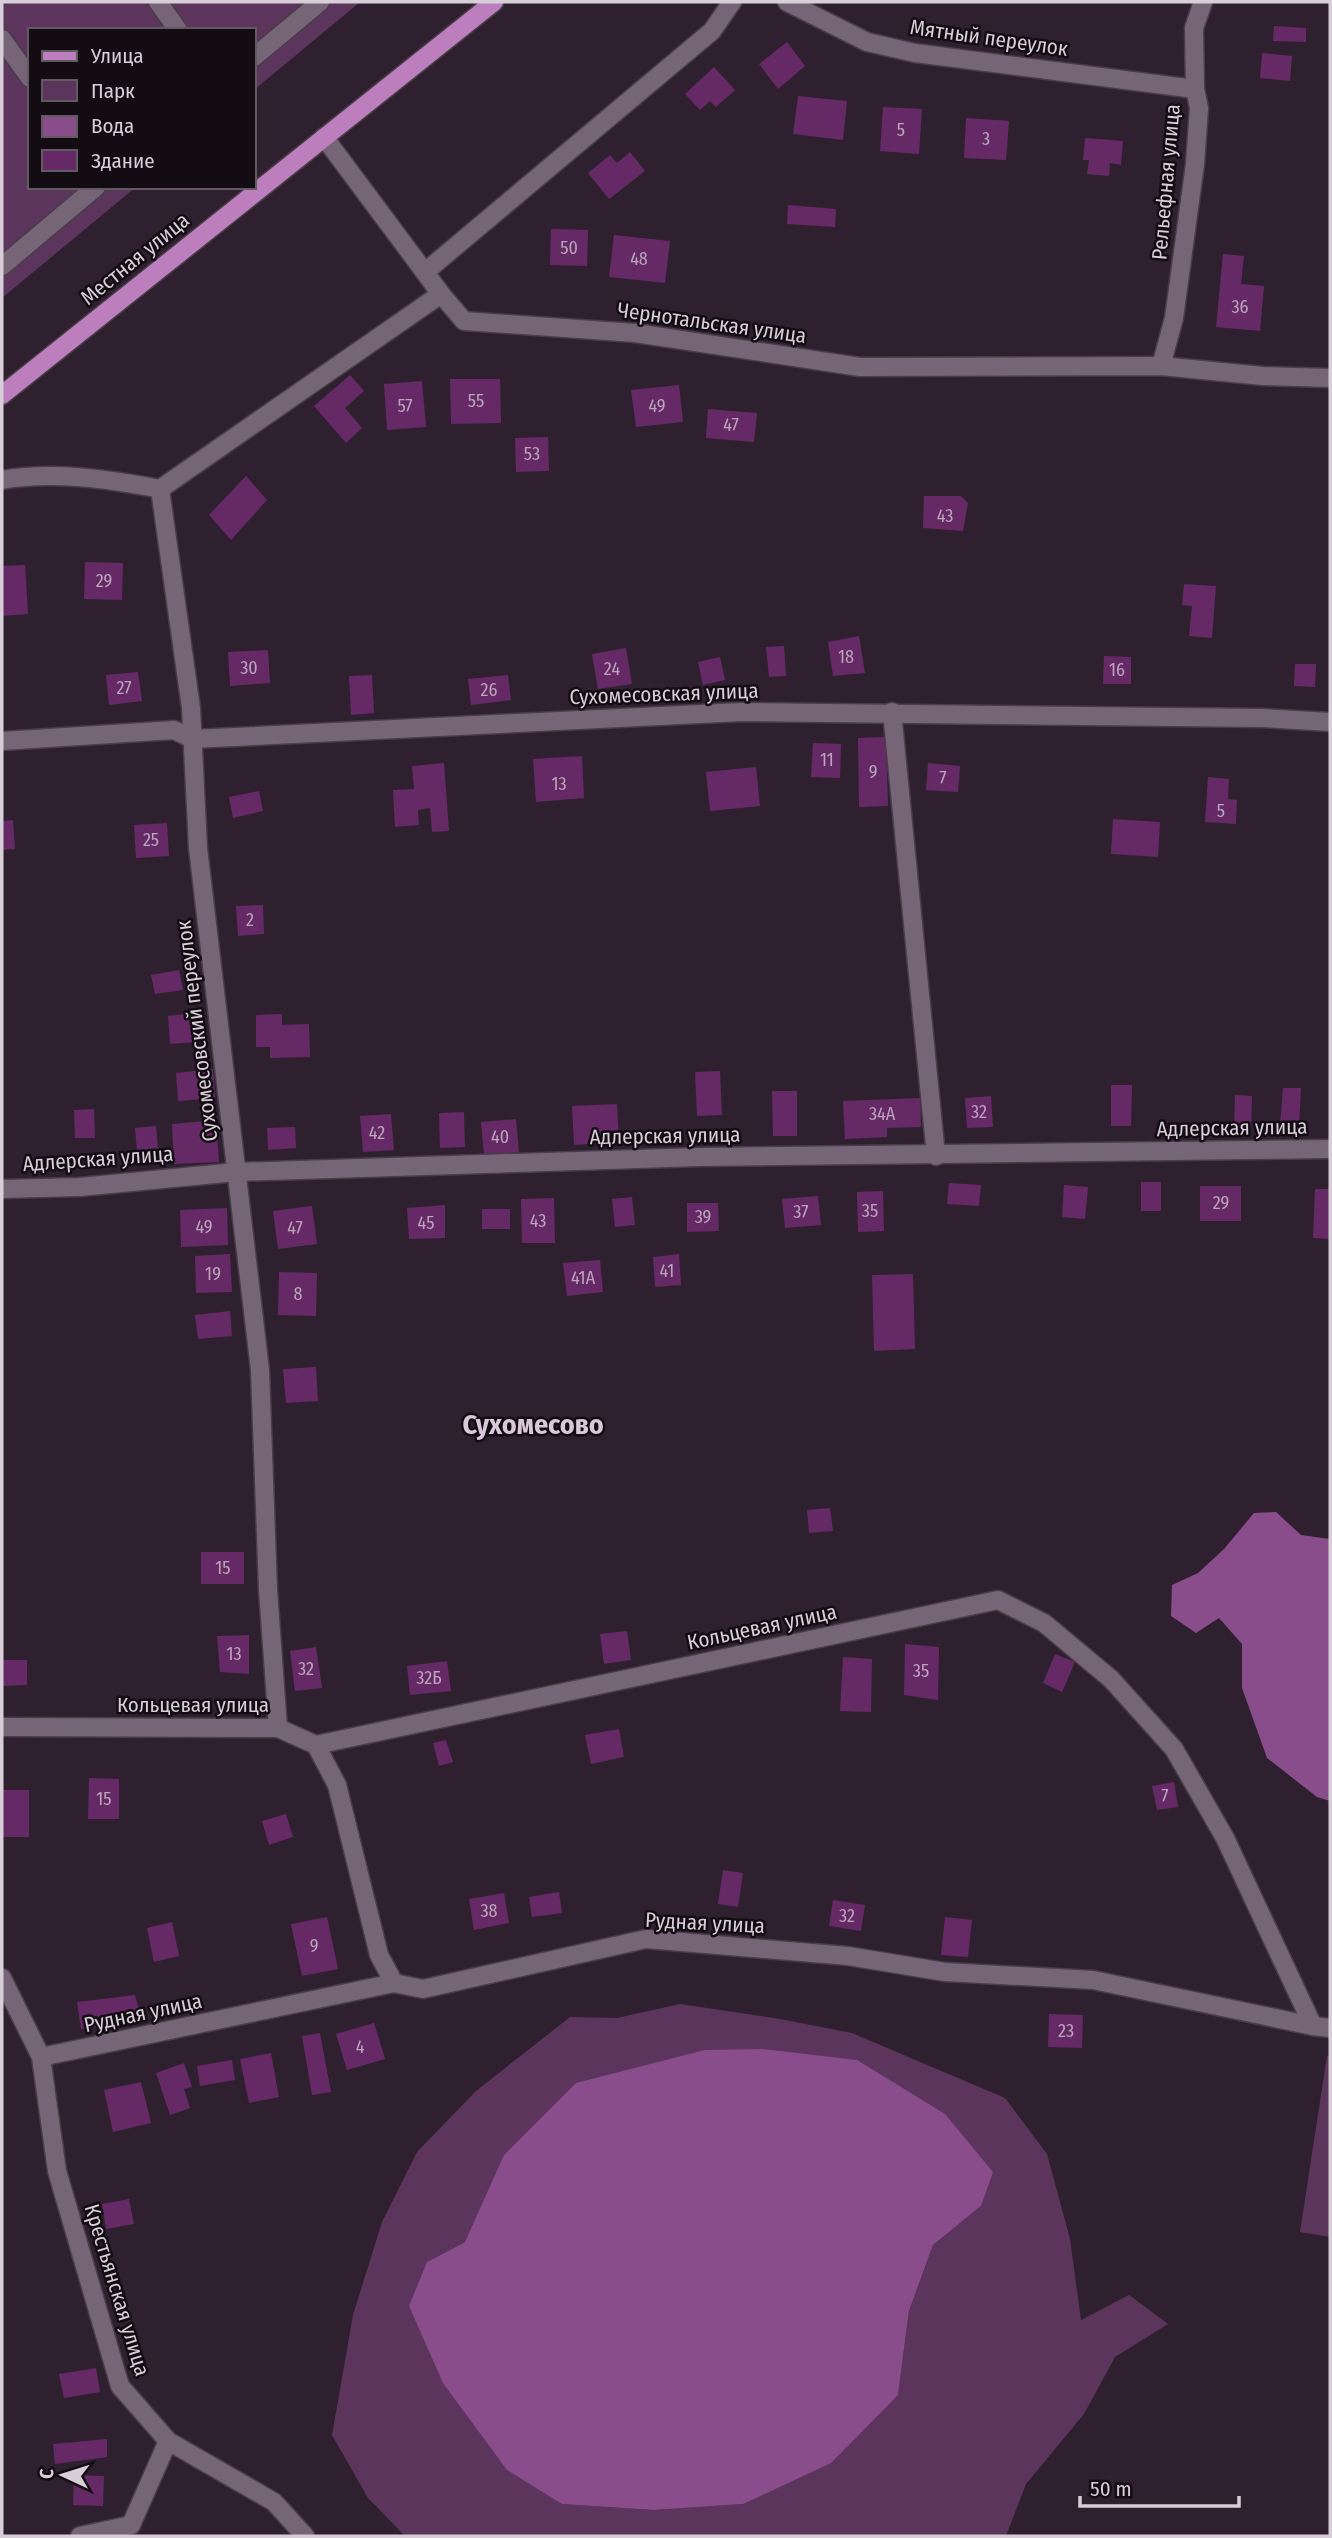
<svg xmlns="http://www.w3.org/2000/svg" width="1332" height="2538" font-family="'Fira Sans Condensed',sans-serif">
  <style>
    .green { fill: #5c355c; fill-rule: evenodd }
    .water { fill: #8a4d8b }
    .building { fill: #652a66 }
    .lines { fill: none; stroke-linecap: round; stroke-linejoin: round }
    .minor-casing { stroke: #483d49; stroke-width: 21 }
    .major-casing { stroke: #483d49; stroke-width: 21 }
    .minor { stroke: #766576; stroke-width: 18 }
    .major { stroke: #bc7ebd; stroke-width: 18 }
    .labels { text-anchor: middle; stroke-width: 5; stroke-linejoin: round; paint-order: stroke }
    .number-label { font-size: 18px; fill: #baa5bb }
    .street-label { font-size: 21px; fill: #d7ced7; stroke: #130d13 }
    .district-label { font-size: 28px; font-weight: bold; fill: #dac7da; stroke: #130d13 }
  </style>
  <rect width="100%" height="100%" fill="#2f202f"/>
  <!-- green -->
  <g class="green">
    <polygon points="2,2 360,2 254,90 254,30 30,30 30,187 136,187 2,298"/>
    <path d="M680,2004L780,2019L852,2033L1005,2098L1047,2154L1070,2239L1081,2320L1129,2295L1168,2324L1115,2357L1084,2414L1026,2484L1006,2536H405L368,2498L332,2435L353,2315L382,2222L417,2152L476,2091L570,2017L617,2018ZM981,2206L933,2245L909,2311L898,2395L743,2504L653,2510L562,2504L427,2262L465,2242Z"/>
    <polygon points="1327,2056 1330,2056 1330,2237 1300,2232"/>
  </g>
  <!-- water -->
  <g class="water">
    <polygon points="1276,1512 1301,1535 1330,1539 1330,1801 1317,1797 1267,1758 1242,1688 1242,1644 1219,1618 1196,1633 1171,1616 1172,1585 1198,1573 1224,1549 1254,1513"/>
    <polygon points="763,2049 857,2060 945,2114 993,2172 981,2206 933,2245 909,2311 898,2395 831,2463 743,2504 653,2510 562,2504 507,2470 443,2383 409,2306 427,2262 465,2242 504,2155 576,2083 705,2050"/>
  </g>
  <!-- building -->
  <g class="building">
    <polygon points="1274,26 1306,28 1306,42 1273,41"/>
    <polygon points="787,42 805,66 778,89 759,64"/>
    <polygon points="1262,53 1292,56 1290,81 1260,78"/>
    <polygon points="714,67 735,90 716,107 710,101 700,110 685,94"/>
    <polygon points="798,96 847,101 843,140 793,134"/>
    <polygon points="883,107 922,109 919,154 880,151"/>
    <polygon points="966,118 1009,121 1006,160 964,158"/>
    <polygon points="1085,138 1123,141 1121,165 1110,163 1109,176 1087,174 1089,160 1083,160"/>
    <polygon points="630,152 645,171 609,199 588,173 610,155 617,163"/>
    <polygon points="788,205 836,209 835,227 787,224"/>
    <polygon points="551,229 588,230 587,266 550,265"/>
    <polygon points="614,235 670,241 665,283 609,277"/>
    <polygon points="1223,254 1244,256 1241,284 1264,286 1260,331 1216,327"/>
    <polygon points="350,375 364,391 345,408 362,428 346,443 314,406"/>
    <polygon points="450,379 500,379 501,423 451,424"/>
    <polygon points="422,381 426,427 387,430 384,384"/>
    <polygon points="679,385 683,422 636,427 631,390"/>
    <polygon points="708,409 757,413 754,442 706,438"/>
    <polygon points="548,437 549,471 516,472 515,438"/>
    <polygon points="246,476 267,500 231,540 209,515"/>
    <polygon points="924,496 961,496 968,503 963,531 923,528"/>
    <polygon points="85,562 123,563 122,600 84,599"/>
    <polygon points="25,565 28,614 2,616 2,566"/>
    <polygon points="1184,584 1216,586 1212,638 1189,636 1192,606 1182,605"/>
    <polygon points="859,636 865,673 833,676 828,642"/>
    <polygon points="784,646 786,676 769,677 766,647"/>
    <polygon points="626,648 632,684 598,689 592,654"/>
    <polygon points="268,650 270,683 230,686 228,652"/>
    <polygon points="1104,656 1131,657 1131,684 1103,684"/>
    <polygon points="720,657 725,680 703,685 698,662"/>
    <polygon points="1295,664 1316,664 1315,687 1294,686"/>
    <polygon points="138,672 142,701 109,705 106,675"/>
    <polygon points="372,675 374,713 351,715 349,676"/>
    <polygon points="508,675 511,700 471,705 468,679"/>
    <polygon points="886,737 888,806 859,807 858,738"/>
    <polygon points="813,743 841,744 840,778 811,777"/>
    <polygon points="582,756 584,798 536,802 533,759"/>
    <polygon points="444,763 449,831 432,832 430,808 418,810 419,825 395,827 393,790 414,789 412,766"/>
    <polygon points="928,763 960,766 958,792 926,790"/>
    <polygon points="756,767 760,806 710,811 706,772"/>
    <polygon points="1208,777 1229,779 1228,799 1237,800 1236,824 1205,822"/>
    <polygon points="259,791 263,811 233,818 229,797"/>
    <polygon points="1113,819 1160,822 1158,857 1111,854"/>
    <polygon points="13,820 15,849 2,850 2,821"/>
    <polygon points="167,823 169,856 136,858 134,825"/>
    <polygon points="263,905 264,934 238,936 236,906"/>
    <polygon points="179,970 183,990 155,994 151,975"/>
    <polygon points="194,1013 197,1042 170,1044 168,1016"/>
    <polygon points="282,1014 282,1025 309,1024 310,1057 270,1058 270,1047 256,1047 256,1015"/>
    <polygon points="213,1069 215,1098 178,1101 176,1073"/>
    <polygon points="720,1071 722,1115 697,1116 695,1072"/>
    <polygon points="1111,1085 1132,1085 1131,1126 1111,1126"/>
    <polygon points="1283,1088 1301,1088 1299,1126 1280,1125"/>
    <polygon points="772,1091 797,1091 797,1136 773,1136"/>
    <polygon points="1235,1095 1252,1096 1251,1129 1234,1127"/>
    <polygon points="991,1096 993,1127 967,1128 965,1098"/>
    <polygon points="920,1098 921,1127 887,1128 887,1137 845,1139 843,1101"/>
    <polygon points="617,1104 619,1142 574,1145 572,1106"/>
    <polygon points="94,1109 95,1138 75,1138 74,1110"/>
    <polygon points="464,1112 465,1147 440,1148 439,1113"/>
    <polygon points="391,1114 394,1150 363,1152 360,1116"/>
    <polygon points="516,1119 519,1152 484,1155 481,1122"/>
    <polygon points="216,1120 219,1162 174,1164 172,1124"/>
    <polygon points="156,1126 159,1161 138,1163 135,1128"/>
    <polygon points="295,1127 296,1148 268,1150 267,1128"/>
    <rect x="1141" y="1182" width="20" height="29"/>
    <polygon points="949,1183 981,1185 979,1206 947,1204"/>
    <polygon points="1064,1185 1088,1187 1085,1219 1062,1217"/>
    <rect x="1200" y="1186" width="41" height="35"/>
    <polygon points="1315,1189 1330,1189 1330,1239 1313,1238"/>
    <polygon points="883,1191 884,1231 858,1232 857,1192"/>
    <polygon points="818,1196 821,1225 785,1228 782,1199"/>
    <polygon points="632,1197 635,1225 615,1227 612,1199"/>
    <polygon points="554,1198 555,1243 522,1243 521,1199"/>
    <polygon points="687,1203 718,1203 719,1231 687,1232"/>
    <polygon points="445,1205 445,1238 409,1239 407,1208"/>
    <polygon points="312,1206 317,1244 278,1249 273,1211"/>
    <polygon points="227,1208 228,1245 181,1247 180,1210"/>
    <rect x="482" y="1209" width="28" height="20"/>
    <polygon points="230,1254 232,1292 196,1293 195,1256"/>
    <polygon points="679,1254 681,1285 655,1287 653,1257"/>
    <polygon points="600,1260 603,1292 567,1296 563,1263"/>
    <polygon points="279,1272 317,1273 316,1316 278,1315"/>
    <polygon points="913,1274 915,1349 874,1351 872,1275"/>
    <polygon points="230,1311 232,1336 198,1339 195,1315"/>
    <polygon points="316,1367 318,1401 286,1403 283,1369"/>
    <polygon points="830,1508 833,1531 809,1533 807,1510"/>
    <rect x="201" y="1552" width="43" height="32"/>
    <polygon points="627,1631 631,1660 604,1664 600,1634"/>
    <polygon points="249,1635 249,1674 220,1672 217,1636"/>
    <polygon points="905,1644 939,1647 938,1700 904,1695"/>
    <polygon points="316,1647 322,1688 295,1691 290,1651"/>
    <polygon points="1055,1654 1075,1662 1062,1692 1043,1683"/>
    <polygon points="843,1657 872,1659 871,1712 840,1711"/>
    <polygon points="2,1660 27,1660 27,1685 2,1686"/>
    <polygon points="447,1661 451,1691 410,1695 407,1666"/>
    <polygon points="619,1729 624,1757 591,1764 585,1735"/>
    <polygon points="446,1740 453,1762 439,1766 433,1743"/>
    <polygon points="89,1778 119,1779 119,1819 88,1819"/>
    <polygon points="1174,1782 1178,1807 1157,1810 1152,1786"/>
    <rect x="2" y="1790" width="27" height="47"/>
    <polygon points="286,1814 293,1837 269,1845 262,1821"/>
    <polygon points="723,1870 743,1873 738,1907 718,1904"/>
    <polygon points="559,1892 562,1913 532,1917 529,1897"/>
    <polygon points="504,1893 509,1923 474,1930 469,1899"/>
    <polygon points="833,1900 865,1905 861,1931 829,1926"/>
    <polygon points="327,1917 338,1969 302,1976 291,1924"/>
    <polygon points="945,1917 972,1920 968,1957 941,1955"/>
    <polygon points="172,1922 179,1956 154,1962 147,1928"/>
    <polygon points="135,1995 141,2019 81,2029 77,2002"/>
    <polygon points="1049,2014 1083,2015 1082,2048 1048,2047"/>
    <polygon points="374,2023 385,2059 347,2070 336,2034"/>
    <polygon points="320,2033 331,2092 312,2095 302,2036"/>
    <polygon points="271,2053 279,2097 249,2103 240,2059"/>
    <polygon points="232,2060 235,2080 200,2086 197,2066"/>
    <polygon points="184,2063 192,2087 184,2089 190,2108 170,2115 156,2073"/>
    <polygon points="141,2082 151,2123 113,2132 104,2090"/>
    <polygon points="129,2199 134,2224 106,2229 102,2204"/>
    <polygon points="96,2368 100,2392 64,2398 59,2374"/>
    <polygon points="107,2439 107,2457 55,2464 53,2444"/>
    <polygon points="74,2475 104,2476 103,2506 73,2505"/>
  </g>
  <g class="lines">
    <defs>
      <g id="minor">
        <polyline points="158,2 178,30"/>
        <polyline points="787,2 867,42 915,53 1195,89"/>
        <polyline points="2,39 30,78"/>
        <polyline points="254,57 320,2"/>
        <polyline points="324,137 441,294"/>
        <polyline points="2,266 96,187"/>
        <polyline points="425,272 712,31 732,2"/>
        <polyline points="1161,366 1174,318 1195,164 1199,108 1195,89 1194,28 1203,2"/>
        <path d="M2,480C53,471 109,479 160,489L191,708L198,848L260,1370L268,1590L278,1728"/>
        <polyline points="160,489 441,294 464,321 635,333 860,367 1161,366 1263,376 1330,378"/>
        <polyline points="892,712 936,1156"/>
        <polyline points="2,741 174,730 193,739 741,712 1263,718 1330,722"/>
        <polyline points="2,1189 80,1187 236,1172 699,1157 1330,1149"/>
        <polyline points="2,1727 278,1728 316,1745 998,1600 1044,1623 1111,1679 1174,1749 1225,1838 1313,2026"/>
        <polyline points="316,1745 337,1785 379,1955 394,1983"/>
        <polyline points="2,1978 41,2057 57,2171 120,2386 168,2441 274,2502 305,2536"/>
        <polyline points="41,2057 394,1983 423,1989 646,1939 848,1956 945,1972 1093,1980 1313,2026 1330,2028"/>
        <polyline points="80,2536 131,2525 168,2441"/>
      </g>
      <polyline id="major" points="2,395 494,2"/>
    </defs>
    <!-- minor casing -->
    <use href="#minor" class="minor-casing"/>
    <!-- major casing -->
    <use href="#major" class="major-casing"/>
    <!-- minor -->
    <use href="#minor" class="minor"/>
    <!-- major -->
    <use href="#major" class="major"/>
  </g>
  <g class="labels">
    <!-- number labels -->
    <g class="number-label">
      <text x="901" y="136">5</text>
      <text x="986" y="145">3</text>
      <text x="569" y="254">50</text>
      <text x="639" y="265">48</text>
      <text x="1240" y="313">36</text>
      <text x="476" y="407">55</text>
      <text x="405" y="412">57</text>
      <text x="657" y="412">49</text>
      <text x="731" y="431">47</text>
      <text x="532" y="460">53</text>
      <text x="945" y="522">43</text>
      <text x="104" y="587">29</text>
      <text x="846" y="663">18</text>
      <text x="249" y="674">30</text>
      <text x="612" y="675">24</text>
      <text x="1117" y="676">16</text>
      <text x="124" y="694">27</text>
      <text x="489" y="696">26</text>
      <text x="827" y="766">11</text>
      <text x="873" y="778">9</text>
      <text x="943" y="784">7</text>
      <text x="559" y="790">13</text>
      <text x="1221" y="817">5</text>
      <text x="151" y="846">25</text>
      <text x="250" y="926">2</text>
      <text x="979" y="1118">32</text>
      <text x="882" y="1120">34А</text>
      <text x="377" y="1139">42</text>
      <text x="500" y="1143">40</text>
      <text x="1221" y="1209">29</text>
      <text x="870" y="1217">35</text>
      <text x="801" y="1218">37</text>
      <text x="703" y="1223">39</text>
      <text x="538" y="1227">43</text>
      <text x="426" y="1229">45</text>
      <text x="204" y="1233">49</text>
      <text x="295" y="1234">47</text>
      <text x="667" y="1277">41</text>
      <text x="213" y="1280">19</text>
      <text x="583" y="1284">41А</text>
      <text x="298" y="1300">8</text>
      <text x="223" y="1574">15</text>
      <text x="234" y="1660">13</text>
      <text x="306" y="1675">32</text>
      <text x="921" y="1677">35</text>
      <text x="429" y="1684">32Б</text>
      <text x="1165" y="1802">7</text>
      <text x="104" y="1805">15</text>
      <text x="489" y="1917">38</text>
      <text x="847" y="1922">32</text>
      <text x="314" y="1952">9</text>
      <text x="1066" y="2037">23</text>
      <text x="360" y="2053">4</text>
    </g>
    <!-- street labels -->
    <g class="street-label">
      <text transform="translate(989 38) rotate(8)" y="7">Мятный переулок</text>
      <text transform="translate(1166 182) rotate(-85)" y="7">Рельефная улица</text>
      <text transform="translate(135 259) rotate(-39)" y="7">Местная улица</text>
      <text transform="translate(712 323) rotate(8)" y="7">Чернотальская улица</text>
      <text transform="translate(664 694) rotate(-2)" y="7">Сухомесовская улица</text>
      <text transform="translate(197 1031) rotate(-97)" y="7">Сухомесовский переулок</text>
      <text transform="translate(1232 1128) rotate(-1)" y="7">Адлерская улица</text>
      <text transform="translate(665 1136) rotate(-1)" y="7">Адлерская улица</text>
      <text transform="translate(98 1159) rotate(-4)" y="7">Адлерская улица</text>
      <text transform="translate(762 1627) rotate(-12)" y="7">Кольцевая улица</text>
      <text x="193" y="1712">Кольцевая улица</text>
      <text transform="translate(705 1923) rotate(3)" y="7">Рудная улица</text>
      <text transform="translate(143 2013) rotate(-12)" y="7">Рудная улица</text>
      <text transform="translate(117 2290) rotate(73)" y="7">Крестьянская улица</text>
    </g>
    <!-- district labels -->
    <g class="district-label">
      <text x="533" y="1434">Сухомесово</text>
    </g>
  </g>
  <!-- border -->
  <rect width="1332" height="2538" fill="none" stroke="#d7ced7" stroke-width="7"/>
  <!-- legend -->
  <rect x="28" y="28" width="228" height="161" fill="#130d13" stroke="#615a61" stroke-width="2"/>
  <rect x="42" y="51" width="35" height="10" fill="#bc7ebd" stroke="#615a61" stroke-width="2"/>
  <text x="91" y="63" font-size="21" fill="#d7ced7">Улица</text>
  <rect x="42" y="80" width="35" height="21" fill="#5c355c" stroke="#615a61" stroke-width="2"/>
  <text x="91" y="98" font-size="21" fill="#d7ced7">Парк</text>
  <rect x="42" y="116" width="35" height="21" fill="#8a4d8b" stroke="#615a61" stroke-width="2"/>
  <text x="91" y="133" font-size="21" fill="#d7ced7">Вода</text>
  <rect x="42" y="150" width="35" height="21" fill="#652a66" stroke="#615a61" stroke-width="2"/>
  <text x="91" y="168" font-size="21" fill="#d7ced7">Здание</text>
  <!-- north arrow -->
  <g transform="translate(63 2475) rotate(274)" stroke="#130d13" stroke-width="5" paint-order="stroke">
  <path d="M0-5L12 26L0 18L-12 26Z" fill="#d7ced7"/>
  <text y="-10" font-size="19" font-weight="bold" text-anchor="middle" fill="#d7ced7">С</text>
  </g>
  <!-- scale -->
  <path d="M1080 2496v10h159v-10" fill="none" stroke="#d7ced7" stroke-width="3.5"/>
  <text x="1090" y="2496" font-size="21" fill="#d7ced7" stroke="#130d13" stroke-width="5" paint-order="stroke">50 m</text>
</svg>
